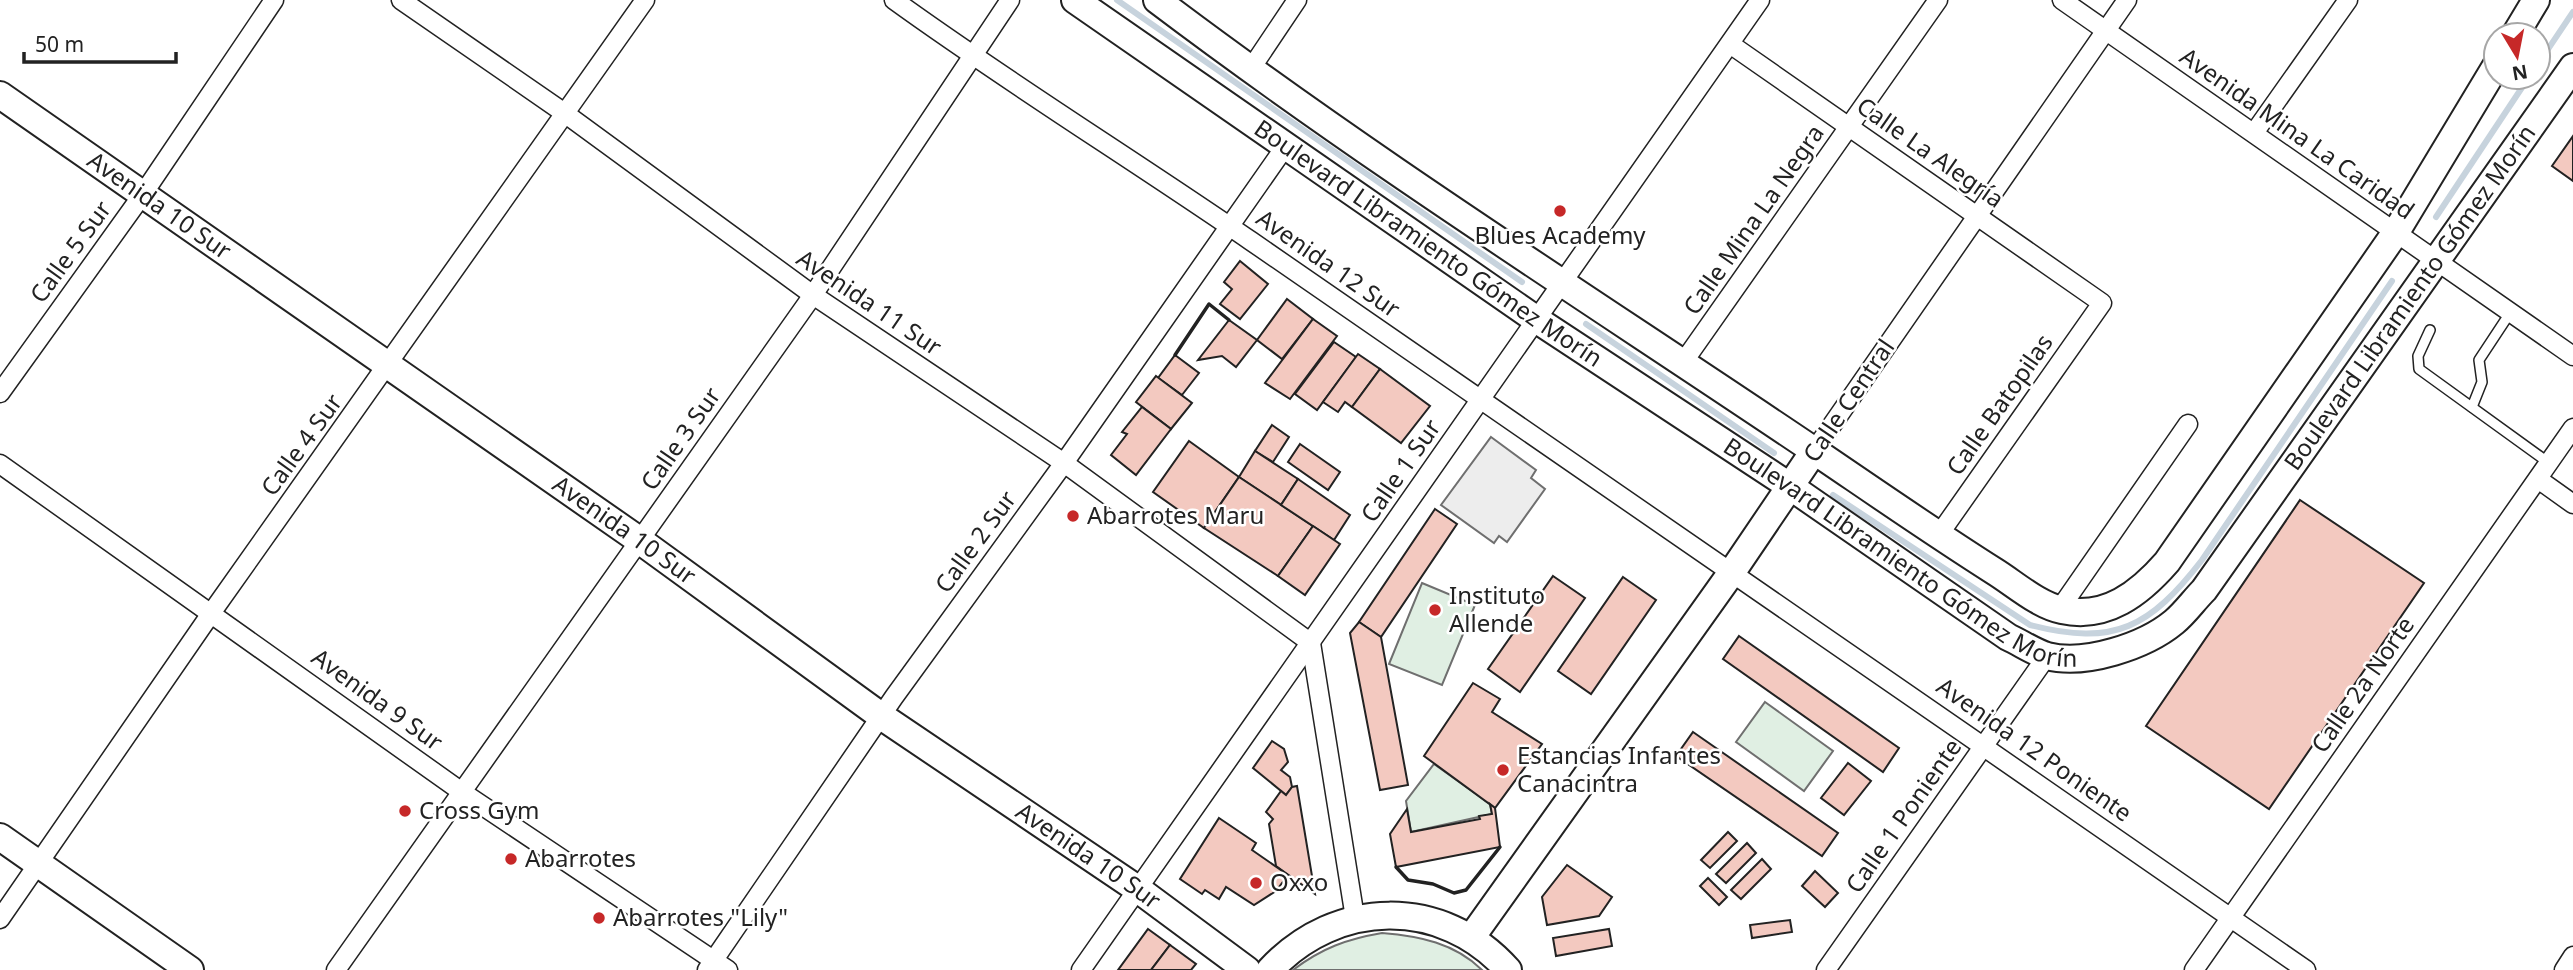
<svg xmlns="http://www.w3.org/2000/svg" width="2573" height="970" font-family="'Noto Sans',sans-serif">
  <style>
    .green { fill: #e0efe3; stroke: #6f6f6f; stroke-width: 2 }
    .parking { fill: #ededed; stroke: #6f6f6f; stroke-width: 2 }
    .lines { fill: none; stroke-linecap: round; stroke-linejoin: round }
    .stream { stroke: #c7d3dd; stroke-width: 6 }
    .building { fill: #f3c9c0; stroke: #222; stroke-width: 2 }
    .lane-casing { stroke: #222; stroke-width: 12 }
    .street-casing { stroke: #222; stroke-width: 21 }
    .secondary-casing { stroke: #222; stroke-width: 30 }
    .lane { stroke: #fff; stroke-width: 9 }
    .street { stroke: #fff; stroke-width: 18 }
    .secondary { stroke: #fff; stroke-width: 26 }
    .wall { stroke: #222; stroke-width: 3.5 }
    .poi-dot { fill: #c62828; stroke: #fff; stroke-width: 2.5 }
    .labels { text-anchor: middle; stroke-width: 5; stroke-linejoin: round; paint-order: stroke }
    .street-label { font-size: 24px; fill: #222; stroke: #fff }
    .poi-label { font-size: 24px; fill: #222; stroke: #fff; text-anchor: start }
  </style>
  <rect width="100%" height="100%" fill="#fff"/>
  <!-- green -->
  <g class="green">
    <polygon points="1422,583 1475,605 1442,685 1389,664"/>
    <polygon points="1765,702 1833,751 1804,791 1736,742"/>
    <polygon points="1434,764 1490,804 1492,814 1411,832 1406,801"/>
    <path d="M1382,933C1419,936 1455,943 1482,970H1293C1322,948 1347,939 1382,933Z"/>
  </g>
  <!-- parking -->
  <polygon class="parking" points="1491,437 1536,470 1531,478 1545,489 1507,542 1499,536 1494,543 1441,505"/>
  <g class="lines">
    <!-- stream -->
    <g class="stream">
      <polyline points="1117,0 1522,282"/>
      <polyline points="2538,64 2573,12"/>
      <polyline points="2436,217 2529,77"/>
      <polyline points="1586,324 1774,453"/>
      <path d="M1833,495L2030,625C2115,647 2150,627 2202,560L2392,281"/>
    </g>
  </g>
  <!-- building -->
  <g class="building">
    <polygon points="2573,136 2573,181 2552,166"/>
    <polygon points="1240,261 1268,284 1240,319 1220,304 1232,289 1224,282"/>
    <polygon points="1287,299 1313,319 1282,359 1257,340"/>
    <polygon points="1313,319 1337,336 1290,399 1265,383"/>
    <polygon points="1229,320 1257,340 1236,367 1222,356 1198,360"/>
    <polygon points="1334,342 1356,357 1317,410 1295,394"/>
    <polygon points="1358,354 1380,369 1352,407 1345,402 1338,412 1323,402"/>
    <polygon points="1175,355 1199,373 1182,395 1158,378"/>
    <polygon points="1380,369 1430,406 1401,443 1352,407"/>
    <polygon points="1156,376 1192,403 1171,429 1136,402"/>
    <polygon points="1142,407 1171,429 1136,475 1111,455 1127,434 1122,432"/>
    <polygon points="1272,425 1289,437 1273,462 1255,451"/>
    <polygon points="1189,441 1239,477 1204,528 1153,492"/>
    <polygon points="1300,444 1340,472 1328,490 1288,462"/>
    <polygon points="1255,451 1298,479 1281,505 1239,477"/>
    <polygon points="1239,477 1313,526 1278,576 1204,528"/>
    <polygon points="1298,479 1350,515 1334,540 1281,505"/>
    <polygon points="2300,500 2424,583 2269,809 2146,726"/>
    <polygon points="1435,509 1457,524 1381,637 1359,622"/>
    <polygon points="1313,526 1340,544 1305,595 1278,576"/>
    <polygon points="1553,576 1585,598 1520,692 1488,669"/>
    <polygon points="1623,577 1656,600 1591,694 1558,671"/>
    <polygon points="1359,622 1381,637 1408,785 1380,790 1350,633"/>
    <polygon points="1739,636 1899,748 1883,772 1723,659"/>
    <polygon points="1473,683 1500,699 1492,712 1542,744 1495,808 1424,756"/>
    <polygon points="1693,732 1838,833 1822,856 1676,756"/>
    <polygon points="1272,741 1284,749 1288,762 1281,770 1290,777 1292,787 1286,795 1253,768"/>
    <polygon points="1848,763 1871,781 1844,815 1821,798"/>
    <polygon points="1297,786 1315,894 1276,866 1269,824 1273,819 1266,812 1281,791 1286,795 1292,787"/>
    <polygon points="1490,804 1495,808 1500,847 1396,867 1390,834 1407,809 1411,832 1480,819 1479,816 1492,814"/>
    <polygon points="1219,818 1256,843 1252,850 1288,875 1276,891 1254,905 1226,887 1219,899 1205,890 1202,894 1180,879"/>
    <polygon points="1728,832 1737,841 1710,868 1701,860"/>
    <polygon points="1747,843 1756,853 1726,883 1716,874"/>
    <polygon points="1762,859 1771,869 1741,899 1731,890"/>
    <polygon points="1567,865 1612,897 1599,916 1547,925 1542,897"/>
    <polygon points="1815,871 1838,893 1825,907 1802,886"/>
    <polygon points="1708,878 1727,897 1719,905 1700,886"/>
    <polygon points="1790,920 1792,932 1752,938 1750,925"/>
    <polygon points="1148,929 1170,945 1151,970 1118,970"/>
    <polygon points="1609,929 1612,946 1556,956 1553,938"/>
    <polygon points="1170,945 1196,964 1191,970 1151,970"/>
  </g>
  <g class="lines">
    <defs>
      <g id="lane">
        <polyline points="2430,330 2418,356 2419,369 2549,463"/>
        <polyline points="2472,407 2482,382 2479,360 2510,313"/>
      </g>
      <g id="street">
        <polyline points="401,0 563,112 813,295 1064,463 1311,643 1355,918"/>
        <path d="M894,0C1010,84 1132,159 1251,241C1602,484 1955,726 2306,970"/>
        <polyline points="2062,0 2573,356"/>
        <polyline points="1730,44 2102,303 1938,536"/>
        <polyline points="1250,70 1297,0"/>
        <polyline points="2254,133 2348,0"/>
        <polyline points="1682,364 1938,0"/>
        <polyline points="0,393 143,194 274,0"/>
        <polyline points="1814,451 2127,0"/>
        <polyline points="0,464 462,792 728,970"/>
        <polyline points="2538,479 2573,504"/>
        <polyline points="2059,610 2188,424"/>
        <polyline points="0,919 212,612 645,0"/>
        <polyline points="336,970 813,295 1010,0"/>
        <polyline points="707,970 894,697 1064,463 1287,144"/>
        <polyline points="1081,970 1760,0"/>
        <polyline points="1826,970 2047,656"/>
        <polyline points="2194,970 2573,428"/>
        <polyline points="2564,970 2573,956"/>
      </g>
      <g id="secondary">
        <path id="s1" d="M1075,0L1537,320L1791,487L2008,637C2021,643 2034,652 2047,656C2085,666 2145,646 2174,622C2185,613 2194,600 2204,590L2573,67"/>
        <path d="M1157,0C1370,161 1595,303 1816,452C1875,492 1934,533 1994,571C2015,584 2038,605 2062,610C2106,620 2140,593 2167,562L2396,232L2496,66"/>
        <polyline points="2515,35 2536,0"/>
        <path id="s2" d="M0,95L639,540L881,716L1139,890L1247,970"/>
        <polyline points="0,837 190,970"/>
        <polyline points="1471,938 1732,572 1814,451"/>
        <path d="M1270,970C1336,899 1442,896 1508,970"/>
      </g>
    </defs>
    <!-- lane casing -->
    <use href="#lane" class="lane-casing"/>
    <!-- street casing -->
    <use href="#street" class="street-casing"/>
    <!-- secondary casing -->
    <use href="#secondary" class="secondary-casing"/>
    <!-- lane -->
    <use href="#lane" class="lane"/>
    <!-- street -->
    <use href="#street" class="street"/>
    <!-- secondary -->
    <use href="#secondary" class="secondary"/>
    <!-- wall -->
    <g class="wall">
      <polyline points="1175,355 1209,304 1229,320"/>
      <polyline points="1396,867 1408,880 1433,884 1454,893 1466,890 1500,847"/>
    </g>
  </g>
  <!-- markers -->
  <g class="poi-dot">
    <circle cx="1560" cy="211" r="7"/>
    <circle cx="1073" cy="516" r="7"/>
    <circle cx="1435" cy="610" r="7"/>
    <circle cx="1503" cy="770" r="7"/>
    <circle cx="405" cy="811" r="7"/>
    <circle cx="511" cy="859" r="7"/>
    <circle cx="1256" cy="883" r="7"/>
    <circle cx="599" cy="918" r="7"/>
  </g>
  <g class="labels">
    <!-- street labels -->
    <g class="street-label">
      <text transform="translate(2297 134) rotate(35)" y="8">Avenida Mina La Caridad</text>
      <text transform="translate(1930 153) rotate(35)" y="8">Calle La Alegría</text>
      <text dy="8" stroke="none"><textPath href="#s2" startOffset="194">Avenida 10 Sur</textPath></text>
      <text transform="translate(1754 220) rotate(-55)" y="8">Calle Mina La Negra</text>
      <text dy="8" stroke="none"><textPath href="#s1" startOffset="429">Boulevard Libramiento Gómez Morín</textPath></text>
      <text transform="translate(71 252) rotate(-54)" y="8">Calle 5 Sur</text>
      <text transform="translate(1328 264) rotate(35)" y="8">Avenida 12 Sur</text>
      <text dy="8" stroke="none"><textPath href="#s1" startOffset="1710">Boulevard Libramiento Gómez Morín</textPath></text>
      <text transform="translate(869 303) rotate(34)" y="8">Avenida 11 Sur</text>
      <text transform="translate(1849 401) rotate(-56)" y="8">Calle Central</text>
      <text transform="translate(2000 405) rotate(-55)" y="8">Calle Batopilas</text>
      <text transform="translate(681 439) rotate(-55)" y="8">Calle 3 Sur</text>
      <text transform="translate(302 445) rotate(-54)" y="8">Calle 4 Sur</text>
      <text transform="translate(1401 471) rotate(-55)" y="8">Calle 1 Sur</text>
      <text dy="8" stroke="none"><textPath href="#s2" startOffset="761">Avenida 10 Sur</textPath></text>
      <text transform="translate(976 542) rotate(-54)" y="8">Calle 2 Sur</text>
      <text dy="8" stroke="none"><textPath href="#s1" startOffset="996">Boulevard Libramiento Gómez Morín</textPath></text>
      <text transform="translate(2363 685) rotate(-55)" y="8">Calle 2a Norte</text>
      <text transform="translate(377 700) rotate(36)" y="8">Avenida 9 Sur</text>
      <text transform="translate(2034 750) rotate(35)" y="8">Avenida 12 Poniente</text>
      <text transform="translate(1904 816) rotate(-55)" y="8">Calle 1 Poniente</text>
      <text dy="8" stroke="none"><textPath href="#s2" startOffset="1328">Avenida 10 Sur</textPath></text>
    </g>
    <!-- poi labels -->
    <g class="poi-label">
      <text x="1560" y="244" text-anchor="middle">Blues Academy</text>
      <text x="1087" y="524">Abarrotes Maru</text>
      <text x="1449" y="604">Instituto<tspan x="1449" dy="28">Allende</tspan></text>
      <text x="1517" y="764">Estancias Infantes<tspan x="1517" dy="28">Canacintra</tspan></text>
      <text x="419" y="819">Cross Gym</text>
      <text x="525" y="867">Abarrotes</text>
      <text x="1270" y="891">Oxxo</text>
      <text x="613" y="926">Abarrotes "Lily"</text>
    </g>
  </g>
  <!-- north arrow -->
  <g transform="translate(2517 56) rotate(170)"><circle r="33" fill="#ffffff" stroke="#a7a7a7" stroke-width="2"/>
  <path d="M0-5L12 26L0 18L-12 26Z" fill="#c62828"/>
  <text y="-10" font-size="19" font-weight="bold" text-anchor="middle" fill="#222222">N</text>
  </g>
  <!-- scale -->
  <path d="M24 52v10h152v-10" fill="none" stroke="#222222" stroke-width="3.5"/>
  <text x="35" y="52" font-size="21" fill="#222222" stroke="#ffffff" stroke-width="5" paint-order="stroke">50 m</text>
</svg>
